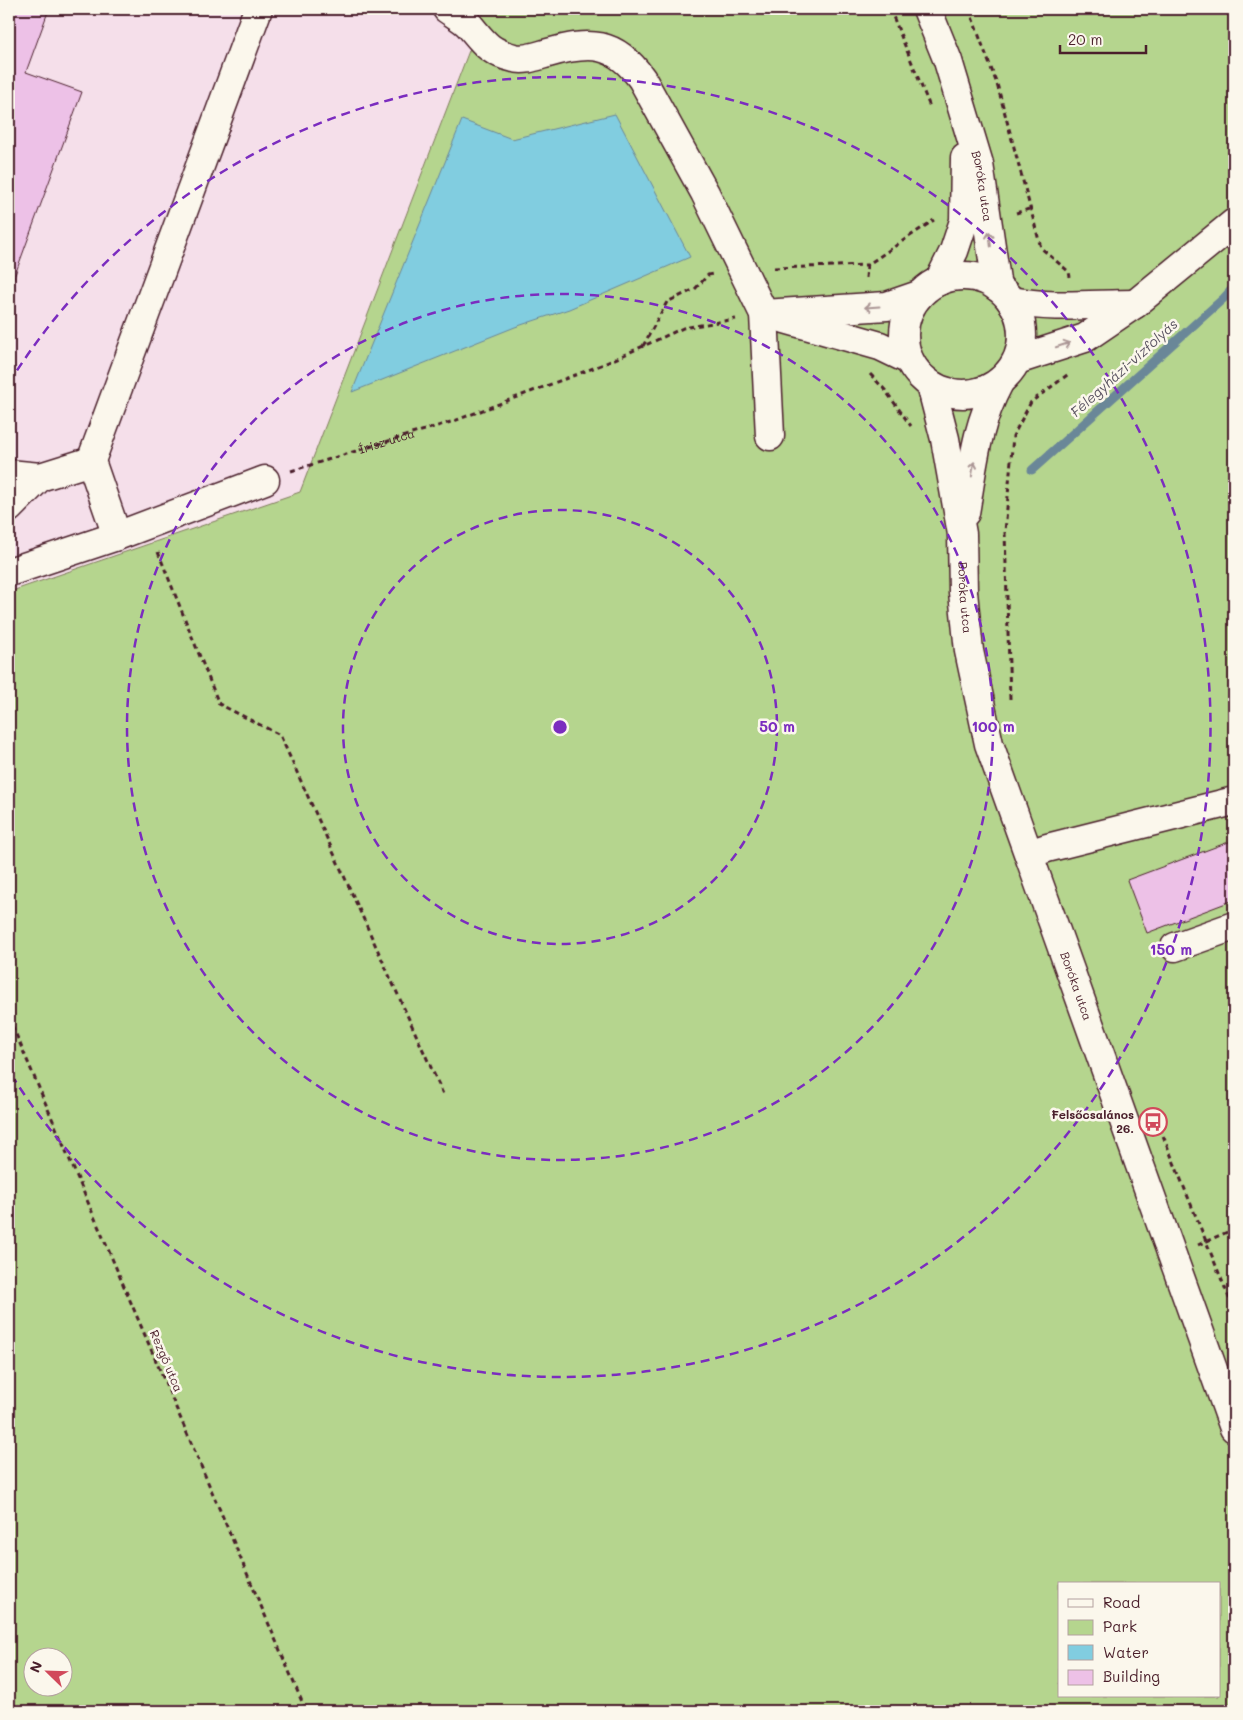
<svg xmlns="http://www.w3.org/2000/svg" width="1243" height="1720" font-family="Mali,sans-serif">
  <style>
    .built { fill: #f5dfea }
    .green { fill: #b5d58e; stroke: #807a5c; fill-rule: evenodd }
    .water { fill: #81cde0; stroke: #6b8798 }
    .lines { fill: none; stroke-linecap: round; stroke-linejoin: round }
    .stream { stroke: #6b8798; stroke-width: 9 }
    .building { fill: #edc1e7; stroke: #4a1f2b }
    .minor-casing { stroke: #4a1f2b; stroke-width: 31 }
    .path { stroke: #4a1f2b; stroke-width: 3; stroke-dasharray: 5 4; stroke-linecap: butt }
    .minor { stroke: #fbf7ec; stroke-width: 28 }
    .oneway { stroke: #ab9695 }
    .ring { fill: none; stroke: #7b2cbf; stroke-width: 2.5; stroke-dasharray: 9 6 }
    .labels { text-anchor: middle; stroke-width: 5; stroke-linejoin: round; paint-order: stroke }
    .street-label { font-size: 12px; fill: #4a1f2b; stroke: #fbf7ec }
    .poi-label { font-size: 12px; font-weight: bold; fill: #4a1f2b; stroke: #fbf7ec; text-anchor: end }
    .water-label { font-size: 14px; font-style: italic; fill: #5a5361; stroke: #fbf7ec }
    .centre { fill: #7b2cbf; stroke: #fbf7ec; stroke-width: 2.5 }
    .ring-label { font-size: 15px; text-anchor: middle; font-weight: bold; fill: #7b2cbf; stroke: #fbf7ec; stroke-width: 5; stroke-linejoin: round; paint-order: stroke }
  </style>
  <rect width="100%" height="100%" fill="#f8eceb"/>
  <filter id="ink" filterUnits="userSpaceOnUse"><feTurbulence type="fractalNoise" baseFrequency=".02" numOctaves="2"/><feDisplacementMap in="SourceGraphic" scale="10" xChannelSelector="R" yChannelSelector="G"/><feConvolveMatrix kernelMatrix="1 2 1 2 8 2 1 2 1" color-interpolation-filters="sRGB"/></filter>
  <g filter="url(#ink)">
    <!-- built -->
    <polygon class="built" points="9,9 485,9 300,492 9,592"/>
    <!-- green -->
    <path class="green" d="M485,9H1234V1711H9V592L300,492ZM1059,1584H1219V1696H1059ZM32,1658H62V1688H32Z"/>
    <!-- water -->
    <polygon class="water" points="615,114 690,257 569,309 515,327 352,392 462,120 512,139"/>
    <g class="lines">
      <!-- stream -->
      <polyline class="stream" points="1032,470 1224,298 1234,287"/>
    </g>
    <!-- building -->
    <g class="building">
      <polygon points="9,9 49,9 26,72 82,92 9,291"/>
      <polygon points="1234,840 1234,900 1147,933 1127,880"/>
    </g>
    <g class="lines">
      <defs>
        <g id="minor">
          <path d="M447,9C454,14 463,19 469,25C484,43 489,52 514,58C525,61 537,56 548,53C590,41 615,41 642,79L705,193L764,314L770,436"/>
          <path id="s2" d="M927,9L948,61L979,164L997,287"/>
          <circle cx="963" cy="335" r="59"/>
          <polyline points="939,281 954,251 964,221 965,158"/>
          <path d="M1011,301C1052,309 1094,304 1135,304"/>
          <polyline points="764,314 887,306 919,295"/>
          <polyline points="785,319 880,346 909,360"/>
          <polyline points="1017,360 1085,338 1135,304 1234,223"/>
          <path id="s3" d="M931,385L945,439L962,534L963,592L969,651L989,744L1234,1428"/>
          <polyline points="9,474 40,477"/>
          <polyline points="9,508 40,477 91,461"/>
          <path d="M965,513C973,466 976,426 999,383"/>
          <polyline points="117,536 91,461 258,9"/>
          <polyline points="9,572 117,536 265,480"/>
          <polyline points="1029,854 1047,848 1234,801"/>
          <polyline points="1175,947 1234,926"/>
        </g>
      </defs>
      <!-- minor casing -->
      <use href="#minor" class="minor-casing"/>
      <!-- path -->
      <g class="path">
        <polyline points="890,9 930,107"/>
        <polyline points="969,9 997,84 1041,248 1069,272 1070,277"/>
        <polyline points="1016,213 1029,209"/>
        <polyline points="774,268 867,265 934,220"/>
        <polyline points="866,278 867,265"/>
        <polyline points="643,346 667,302 695,289 708,275 713,274"/>
        <polyline points="870,374 885,390 911,426"/>
        <path id="s1" d="M291,471L454,421L604,364L683,328L736,319"/>
        <polyline points="158,552 219,704 280,735 443,1094"/>
        <polyline points="1010,699 1005,532 1013,436 1031,402 1070,373"/>
        <polyline points="9,1018 306,1711"/>
        <polyline points="1153,1111 1234,1310"/>
        <polyline points="1198,1245 1234,1229"/>
      </g>
      <!-- minor -->
      <use href="#minor" class="minor"/>
    </g>
    <!-- one-way arrows -->
    <defs><path id="oneway-shaft" d="M-6 0H5M1.5-3L5.5 0L1.5 3" fill="none" stroke-width="1.6" stroke-linecap="round" stroke-linejoin="round" transform="scale(1.25)"/></defs>
    <g class="oneway">
      <use href="#oneway-shaft" transform="translate(990 239) rotate(-96)"/>
      <use href="#oneway-shaft" transform="translate(872 307) rotate(176)"/>
      <use href="#oneway-shaft" transform="translate(1063 345) rotate(-18)"/>
      <use href="#oneway-shaft" transform="translate(973 469) rotate(-81)"/>
    </g>
  </g>
  <!-- distance rings -->
  <g class="ring">
    <circle cx="560" cy="727" r="217"/>
    <circle cx="560" cy="727" r="433"/>
    <path d="M9 383A650 650 0 1 1 9 1071"/>
  </g>
  <!-- icons -->
  <defs>
    <symbol id="bus-ring" viewBox="-11 -11 22 22"><circle r="9.5" fill="#fbf7ec" stroke="#d1495b" stroke-width="1.5"/><path d="M-5-6H5V4H4V6H2V4H-2V6H-4V4H-5ZM-3.5-4V0h7V-4ZM-3.5 1.2v1.5H-2V1.2ZM2 1.2v1.5H3.5V1.2Z" fill="#d1495b"/></symbol>
  </defs>
  <g fill-rule="evenodd">
    <use href="#bus-ring" x="1137" y="1106" width="32" height="32"/>
  </g>
  <g class="labels">
    <!-- street labels -->
    <g class="street-label">
      <text dy="4" stroke="none"><textPath href="#s2" startOffset="186">Boróka utca</textPath></text>
      <text dy="4" stroke="none"><textPath href="#s1" startOffset="100">Írisz utca</textPath></text>
      <text dy="4" stroke="none"><textPath href="#s3" startOffset="216">Boróka utca</textPath></text>
      <text dy="4" stroke="none"><textPath href="#s3" startOffset="622">Boróka utca</textPath></text>
      <text transform="translate(166 1361) rotate(67)" y="4">Rezgő utca</text>
    </g>
    <!-- poi labels -->
    <g class="poi-label">
      <text x="1134" y="1119">Felsőcsalános<tspan x="1134" dy="14">26.</tspan></text>
    </g>
    <!-- water labels -->
    <g class="water-label">
      <text transform="translate(1124 368) rotate(-42)" y="5">Félegyházi-vízfolyás</text>
    </g>
  </g>
  <circle cx="560" cy="727" r="8" class="centre"/>
  <g class="ring-label">
    <text x="777" y="732">50 m</text>
    <text x="993" y="732">100 m</text>
    <text x="1171" y="955">150 m</text>
  </g>
  <!-- margin -->
  <rect width="1243" height="1720" fill="none" stroke="#fbf7ec" stroke-width="30"/>
  <rect x="15" y="15" width="1213" height="1690" fill="none" stroke="#4a1f2b" stroke-width="2" filter="url(#ink)"/>
  <!-- legend -->
  <rect x="1058" y="1582" width="162" height="115" fill="#fbf7ec" stroke="#b4a19f"/>
  <rect x="1068" y="1599" width="25" height="8" fill="#fbf7ec" stroke="#b4a19f"/>
  <text x="1103" y="1608" font-size="15" fill="#4a1f2b">Road</text>
  <rect x="1068" y="1620" width="25" height="15" fill="#b5d58e" stroke="#b4a19f"/>
  <text x="1103" y="1632" font-size="15" fill="#4a1f2b">Park</text>
  <rect x="1068" y="1645" width="25" height="15" fill="#81cde0" stroke="#b4a19f"/>
  <text x="1103" y="1658" font-size="15" fill="#4a1f2b">Water</text>
  <rect x="1068" y="1670" width="25" height="15" fill="#edc1e7" stroke="#b4a19f"/>
  <text x="1103" y="1682" font-size="15" fill="#4a1f2b">Building</text>
  <!-- north arrow -->
  <g transform="translate(48 1672) rotate(293)"><circle r="24" fill="#fbf7ec" stroke="#b4a19f"/>
  <path d="M0-4L9 19L0 12L-9 19Z" fill="#d1495b"/>
  <text y="-8" font-size="14" font-weight="bold" text-anchor="middle" fill="#4a1f2b">N</text>
  </g>
  <!-- scale -->
  <path d="M1060 45v8h86v-8" fill="none" stroke="#4a1f2b" stroke-width="2.5"/>
  <text x="1068" y="45" font-size="15" fill="#4a1f2b" stroke="#fbf7ec" stroke-width="4" paint-order="stroke">20 m</text>
</svg>
